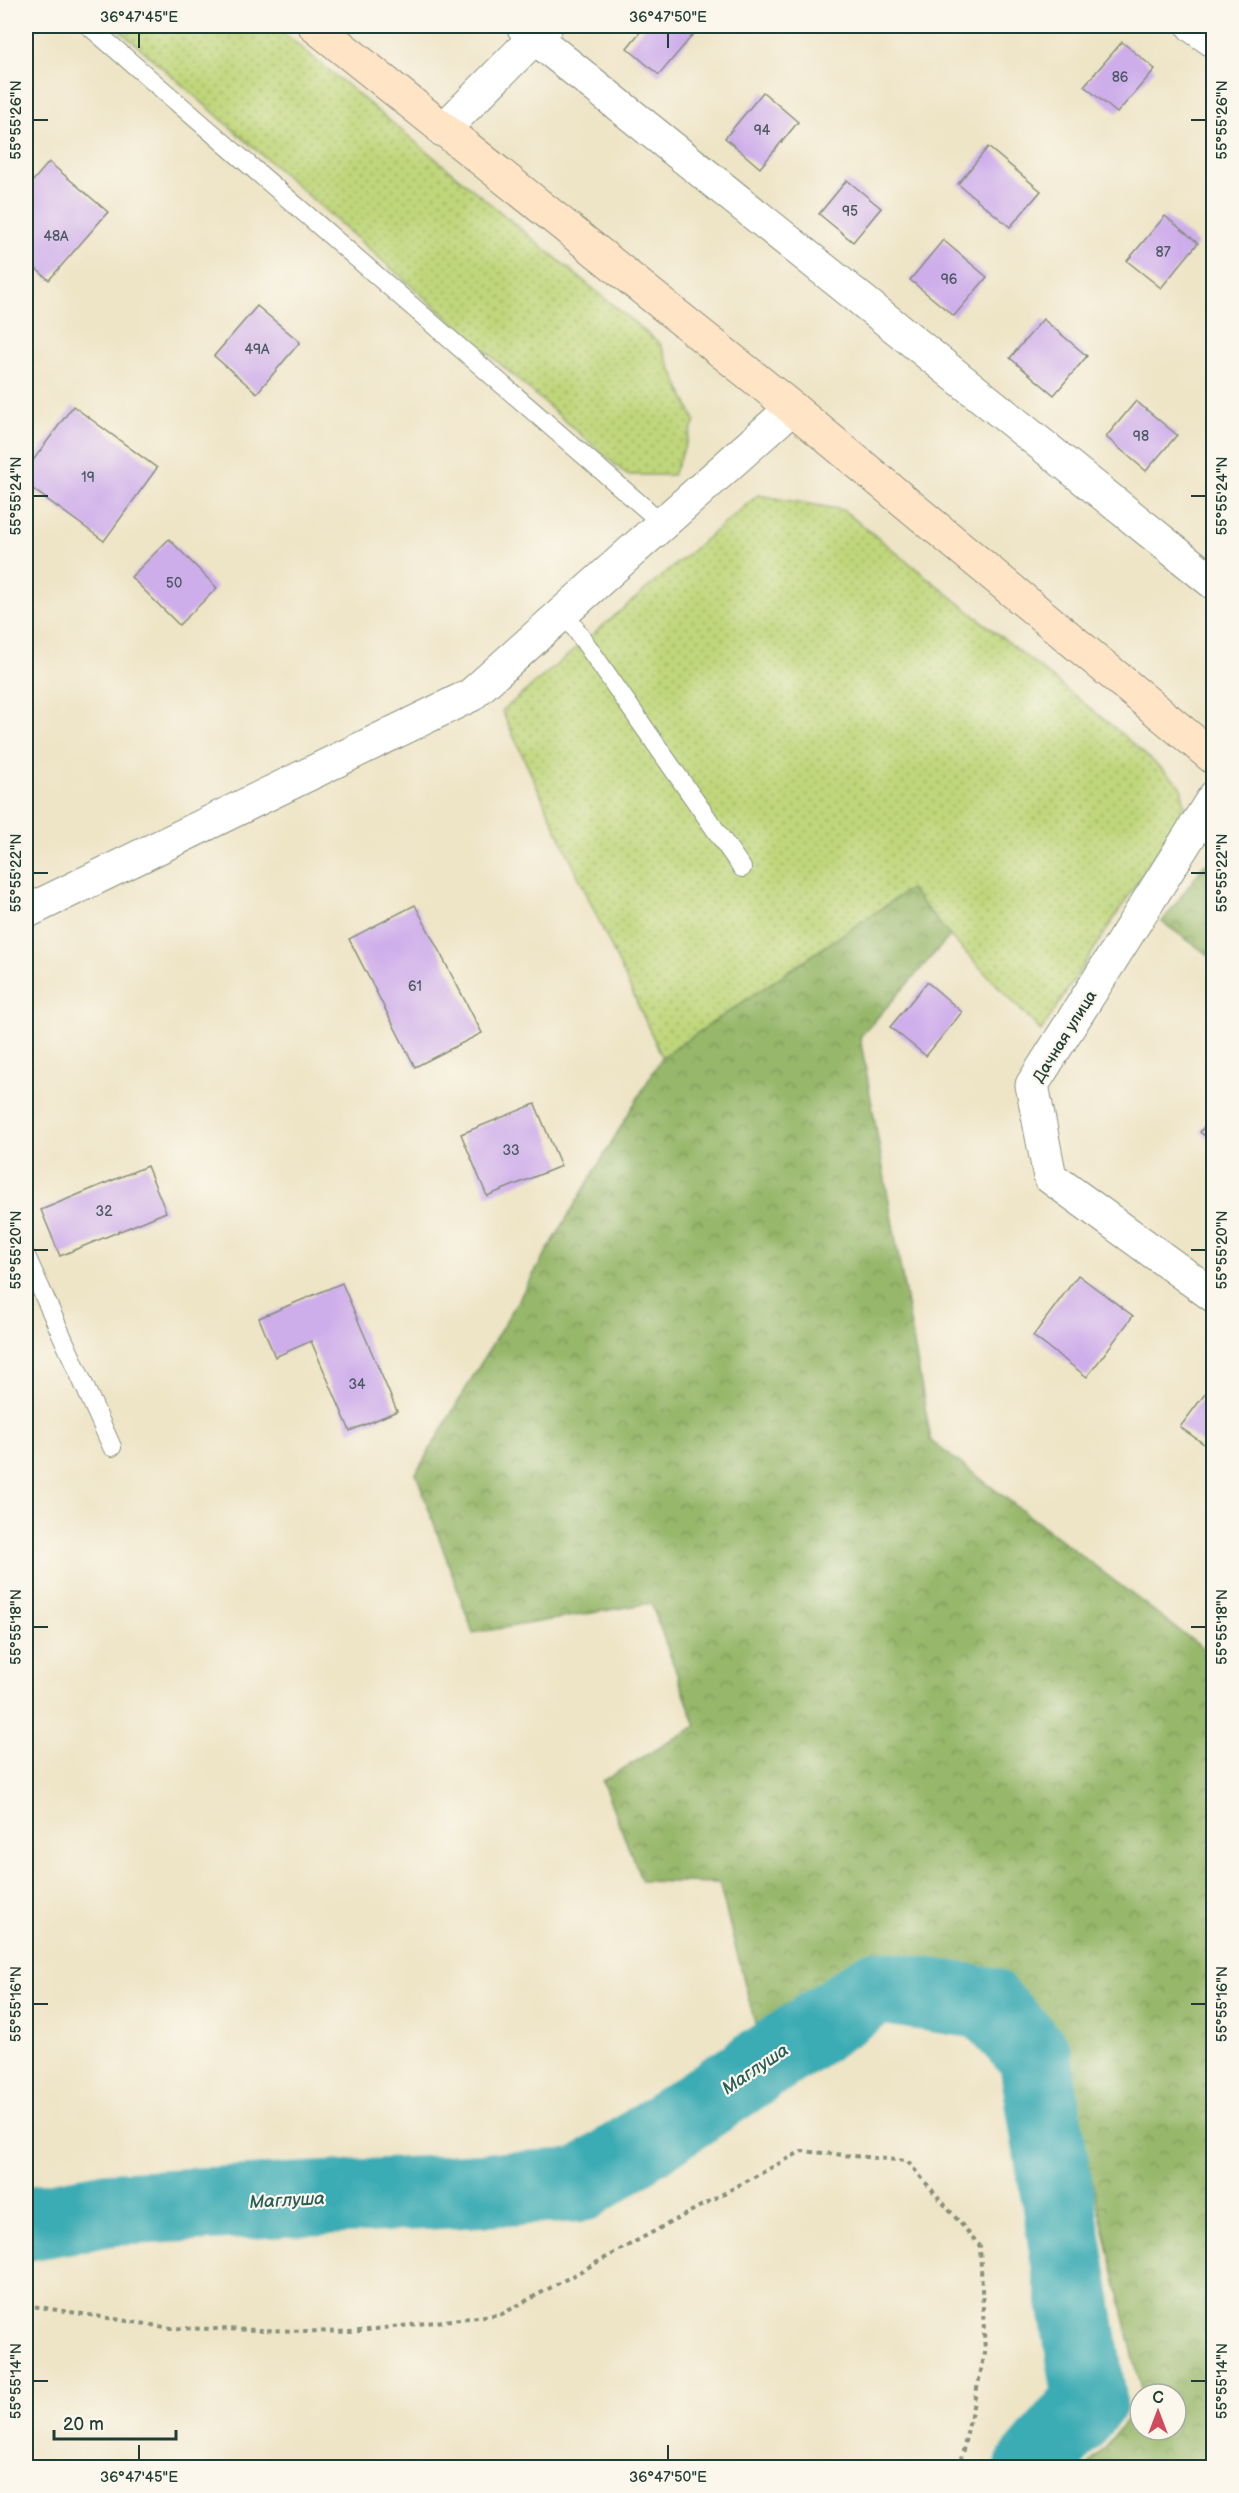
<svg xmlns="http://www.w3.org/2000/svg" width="1239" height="2493" font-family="'Balsamiq Sans',sans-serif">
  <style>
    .grass { fill: url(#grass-dots); stroke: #6f8a57; stroke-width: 1.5 }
    .forest { fill: url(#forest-crowns); stroke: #5b7a4f; stroke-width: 1.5 }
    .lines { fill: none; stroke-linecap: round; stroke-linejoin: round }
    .river { stroke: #3aabb4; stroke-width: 74 }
    .building { fill: #ceadeb }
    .lane-casing { stroke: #86907d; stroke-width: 20 }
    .street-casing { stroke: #86907d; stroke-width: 35 }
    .secondary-casing { stroke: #86907d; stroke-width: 35 }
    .path { stroke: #86907d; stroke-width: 4; stroke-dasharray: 4.5 4.5; stroke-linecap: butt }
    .lane { stroke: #fff; stroke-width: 18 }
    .street { stroke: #fff; stroke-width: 33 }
    .secondary { stroke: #ffe4c6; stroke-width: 33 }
    .ticks { fill: none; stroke: #1f3d34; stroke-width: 2 }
    .labels { text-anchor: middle; stroke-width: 4.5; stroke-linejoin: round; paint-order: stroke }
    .number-label { font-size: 14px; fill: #4b5962 }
    .street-label { font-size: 16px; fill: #1f3d34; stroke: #fbf7ec }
    .water-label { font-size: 18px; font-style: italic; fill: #275e5a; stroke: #fbf7ec }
    .neatline { fill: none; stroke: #1f3d34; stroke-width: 2 }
    .ticks-label { font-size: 15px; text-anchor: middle; fill: #1f3d34 }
  </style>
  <defs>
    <pattern id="grass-dots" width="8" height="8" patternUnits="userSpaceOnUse" patternTransform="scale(1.5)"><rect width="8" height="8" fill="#bfd67a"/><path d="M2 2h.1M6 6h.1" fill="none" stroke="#9baf65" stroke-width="1.8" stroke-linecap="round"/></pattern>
    <pattern id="forest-crowns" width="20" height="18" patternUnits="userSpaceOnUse" patternTransform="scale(1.5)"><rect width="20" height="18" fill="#97b76a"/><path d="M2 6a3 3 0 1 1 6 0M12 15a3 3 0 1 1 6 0" fill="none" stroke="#7b9658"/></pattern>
  </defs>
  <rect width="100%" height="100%" fill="#fbf7ec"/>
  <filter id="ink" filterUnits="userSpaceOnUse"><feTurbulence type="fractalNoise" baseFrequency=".0167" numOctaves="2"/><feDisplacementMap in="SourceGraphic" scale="12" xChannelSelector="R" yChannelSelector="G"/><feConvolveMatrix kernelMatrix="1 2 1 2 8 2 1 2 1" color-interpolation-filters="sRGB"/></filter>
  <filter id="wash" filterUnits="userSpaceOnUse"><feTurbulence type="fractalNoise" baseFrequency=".008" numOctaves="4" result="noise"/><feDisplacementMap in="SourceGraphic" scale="24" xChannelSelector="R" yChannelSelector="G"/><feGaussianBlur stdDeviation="1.35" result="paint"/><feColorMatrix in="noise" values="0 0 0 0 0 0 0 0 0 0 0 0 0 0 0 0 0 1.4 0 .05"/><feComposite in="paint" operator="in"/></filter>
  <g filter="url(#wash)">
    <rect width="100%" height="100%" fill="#eee4c6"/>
    <!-- grass -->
    <g class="grass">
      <polygon points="115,26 275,26 660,344 695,421 673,475 627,475"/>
      <polygon points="758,495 843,510 1116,729 1181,786 1185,809 1041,1031 950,936 910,889 662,1057 502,711"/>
    </g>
    <!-- forest -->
    <g class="forest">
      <polygon points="1205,864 1213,871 1213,958 1162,922"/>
      <polygon points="910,889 950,936 860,1037 931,1441 1213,1656 1213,2467 1087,2467 1140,2405 1140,2430 1176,2430 1176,2394 1142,2394 1063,2055 1008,1974 872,1962 758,2035 719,1883 642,1881 602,1781 696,1726 651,1603 473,1633 416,1473 662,1057"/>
    </g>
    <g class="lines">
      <!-- river -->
      <polyline class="river" points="26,2224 110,2209 581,2185 877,1987 986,2003 1035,2056 1090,2400 1032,2468"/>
    </g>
    <g id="blocks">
      <!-- building -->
      <g class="building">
        <polygon points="645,26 691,26 697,30 659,75 627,48"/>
        <polygon points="1122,42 1155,69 1117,113 1084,86"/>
        <polygon points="763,92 798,122 760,168 725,138"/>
        <polygon points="988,147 1041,191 1010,227 958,184"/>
        <polygon points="49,162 108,212 49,280 26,260 26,189"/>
        <polygon points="847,180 881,208 853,242 819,214"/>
        <polygon points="1165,216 1198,243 1161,288 1127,261"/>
        <polygon points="943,240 987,277 954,316 910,280"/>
        <polygon points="257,306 300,342 257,393 214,356"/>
        <polygon points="1043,319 1087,356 1054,395 1010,358"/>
        <polygon points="1136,401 1177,435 1146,471 1106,437"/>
        <polygon points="73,406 157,468 104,541 26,484 26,470"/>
        <polygon points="169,539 217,588 179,625 131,577"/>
        <polygon points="415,905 482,1033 415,1067 349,939"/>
        <polygon points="927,982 962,1012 926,1056 890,1027"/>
        <polygon points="535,1104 561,1166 487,1196 461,1134"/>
        <polygon points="1214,1114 1214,1143 1200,1132"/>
        <polygon points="147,1166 166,1212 60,1256 41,1210"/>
        <polygon points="1078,1275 1133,1316 1087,1377 1033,1336"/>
        <polygon points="342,1283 397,1411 350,1431 311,1341 275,1357 259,1318"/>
        <polygon points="1214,1382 1214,1451 1180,1427"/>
      </g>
    </g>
  </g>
  <g filter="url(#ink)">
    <use href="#blocks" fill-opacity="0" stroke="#86907d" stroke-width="1.5"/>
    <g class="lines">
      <defs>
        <g id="lane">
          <polyline points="89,26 662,523"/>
          <polyline points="563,611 742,868"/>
          <polyline points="26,1256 112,1447"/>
        </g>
        <g id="street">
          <polyline points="523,26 534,37 1214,583"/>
          <polyline points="1193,26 1214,41"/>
          <polyline points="443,130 546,26"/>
          <polyline points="1214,797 1032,1085 1050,1177 1214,1296"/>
          <polyline points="26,912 471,695 792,408"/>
        </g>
        <polyline id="secondary" points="315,26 792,408 1214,758"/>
      </defs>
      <!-- lane casing -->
      <use href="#lane" class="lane-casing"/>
      <!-- street casing -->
      <use href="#street" class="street-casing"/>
      <!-- secondary casing -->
      <use href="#secondary" class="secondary-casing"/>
      <!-- path -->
      <polyline class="path" points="26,2305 171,2328 351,2332 502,2314 802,2151 907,2161 980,2246 985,2353 959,2468"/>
      <!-- lane -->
      <use href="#lane" class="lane"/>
      <!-- street -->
      <use href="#street" class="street"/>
      <!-- secondary -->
      <use href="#secondary" class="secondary"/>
    </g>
  </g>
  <!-- ticks -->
  <path class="ticks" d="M139,33V48M668,33V48M33,120H48M1191,120H1206M33,496H48M1191,496H1206M33,873H48M1191,873H1206M33,1250H48M1191,1250H1206M33,1627H48M1191,1627H1206M33,2004H48M1191,2004H1206M33,2381H48M1191,2381H1206M139,2445V2460M668,2445V2460"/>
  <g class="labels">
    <!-- number labels -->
    <g class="number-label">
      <text x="1120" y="82">86</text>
      <text x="762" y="135">94</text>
      <text x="850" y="216">95</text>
      <text x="56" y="241">48А</text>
      <text x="1163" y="257">87</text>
      <text x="949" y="284">96</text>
      <text x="257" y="354">49А</text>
      <text x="1141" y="441">98</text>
      <text x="88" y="482">19</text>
      <text x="174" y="588">50</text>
      <text x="415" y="991">61</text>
      <text x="511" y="1155">33</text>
      <text x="104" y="1216">32</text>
      <text x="357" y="1389">34</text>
    </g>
    <!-- street labels -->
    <g class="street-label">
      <text transform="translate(1064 1036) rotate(-58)" y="6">Дачная улица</text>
    </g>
    <!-- water labels -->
    <g class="water-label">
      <text transform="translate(755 2069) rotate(-34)" y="6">Маглуша</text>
      <text transform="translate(287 2200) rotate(-3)" y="6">Маглуша</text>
    </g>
  </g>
  <!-- margin -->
  <rect width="1239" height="2493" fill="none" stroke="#fbf7ec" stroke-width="66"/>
  <!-- north arrow -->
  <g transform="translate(1158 2412)"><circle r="28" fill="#fbf7ec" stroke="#a3ada2" stroke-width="1.5"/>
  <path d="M0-4.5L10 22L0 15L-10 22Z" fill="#d1495b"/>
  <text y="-9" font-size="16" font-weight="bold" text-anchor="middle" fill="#1f3d34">С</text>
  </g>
  <!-- scale -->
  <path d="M54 2430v9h122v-9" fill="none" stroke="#1f3d34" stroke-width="3"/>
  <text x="63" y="2430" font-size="18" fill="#1f3d34" stroke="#fbf7ec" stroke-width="4.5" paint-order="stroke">20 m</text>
  <rect x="33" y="33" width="1173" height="2427" class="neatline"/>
  <g class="ticks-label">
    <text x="139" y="22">36°47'45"E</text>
    <text x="668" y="22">36°47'50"E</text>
    <text transform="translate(16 120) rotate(-90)" y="5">55°55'26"N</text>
    <text transform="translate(1222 120) rotate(-90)" y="5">55°55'26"N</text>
    <text transform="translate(16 496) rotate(-90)" y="5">55°55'24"N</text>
    <text transform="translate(1222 496) rotate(-90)" y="5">55°55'24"N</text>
    <text transform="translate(16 873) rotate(-90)" y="5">55°55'22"N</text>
    <text transform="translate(1222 873) rotate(-90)" y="5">55°55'22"N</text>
    <text transform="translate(16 1250) rotate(-90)" y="5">55°55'20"N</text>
    <text transform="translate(1222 1250) rotate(-90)" y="5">55°55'20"N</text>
    <text transform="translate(16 1627) rotate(-90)" y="5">55°55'18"N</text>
    <text transform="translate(1222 1627) rotate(-90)" y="5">55°55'18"N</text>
    <text transform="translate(16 2004) rotate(-90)" y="5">55°55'16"N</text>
    <text transform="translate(1222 2004) rotate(-90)" y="5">55°55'16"N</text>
    <text transform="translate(16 2381) rotate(-90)" y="5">55°55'14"N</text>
    <text transform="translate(1222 2381) rotate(-90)" y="5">55°55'14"N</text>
    <text x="139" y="2482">36°47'45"E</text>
    <text x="668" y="2482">36°47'50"E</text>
  </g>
</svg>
